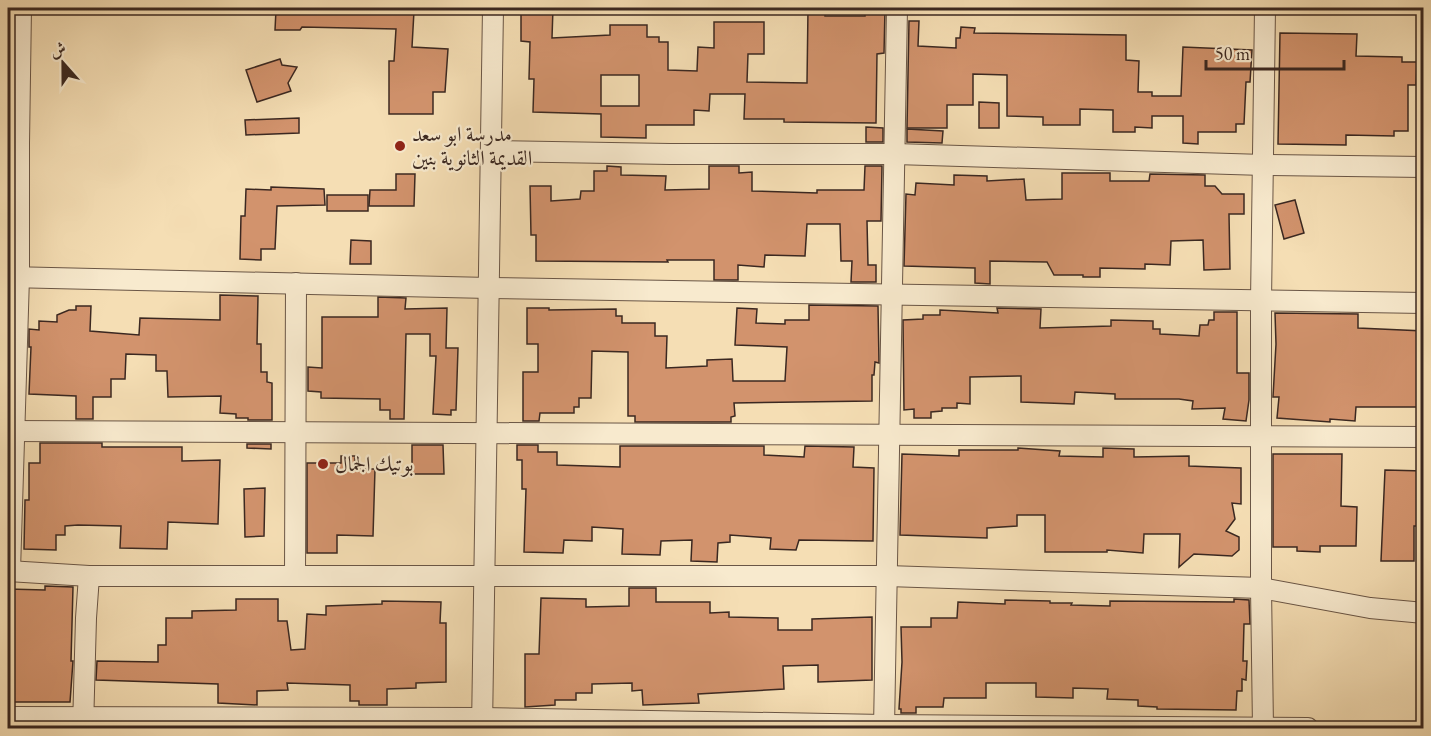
<svg xmlns="http://www.w3.org/2000/svg" width="1431" height="736" font-family="'EB Garamond',Amiri,serif">
  <style>
    .building { fill: #d2936d; stroke: #3b2821; stroke-width: 1.5; fill-rule: evenodd }
    .lines { fill: none; stroke-linecap: round; stroke-linejoin: round }
    .minor-casing { stroke: #6a5646; stroke-width: 22 }
    .minor { stroke: #f8eace; stroke-width: 20 }
    .poi-dot { fill: #8f2418; stroke: #f8eace; stroke-width: 2 }
    .labels { text-anchor: middle; stroke-width: 4.5; stroke-linejoin: round; paint-order: stroke }
    .poi-label { font-size: 21px; fill: #3b2821; stroke: #f8eace; text-anchor: start }
  </style>
  <rect width="100%" height="100%" fill="#f5deb4"/>
  <filter id="stains"><feTurbulence type="fractalNoise" baseFrequency=".00333" numOctaves="4"/><feColorMatrix values="0 0 0 0 .2 0 0 0 0 .09 0 0 0 0 .02 0 0 0 .5 -.17"/></filter>
  <radialGradient id="worn" r=".72"><stop offset=".6" stop-color="#630" stop-opacity="0"/><stop offset="1" stop-color="#630" stop-opacity=".3"/></radialGradient>
  <!-- building -->
  <g class="building">
    <path d="M521,8H553L552,38L610,35V25H647V37H659V42H668V70L697,71L698,47L714,48V22H764V54H748L747,82L807,83L808,9L825,10V16H865V9H885L884,53L877,54L876,123L784,122V119H744L745,94H710L709,111L694,110V125H646V138L601,137V114L533,112L534,79H529L530,42L521,41ZM601,75H639V106H601Z"/>
    <polygon points="359,9 414,11 412,47 448,49 445,92 433,92 433,114 389,114 389,61 394,61 396,29 302,27 300,30 275,30 276,10 359,13"/>
    <polygon points="909,21 919,21 918,46 956,48 956,38 960,38 961,27 975,28 974,33 1126,35 1126,60 1139,61 1138,92 1152,92 1152,96 1181,96 1183,47 1252,50 1250,82 1246,82 1244,124 1236,124 1236,132 1198,132 1198,144 1183,143 1183,116 1152,116 1152,128 1135,127 1135,132 1113,132 1113,110 1080,109 1080,125 1043,125 1043,117 1007,116 1007,75 973,74 973,105 947,105 947,128 907,128"/>
    <polygon points="1280,33 1357,34 1356,56 1402,57 1402,62 1417,62 1416,85 1408,85 1408,131 1394,131 1394,136 1346,135 1346,145 1278,144"/>
    <polygon points="280,59 282,65 297,67 288,83 291,91 257,102 246,70"/>
    <polygon points="979,102 999,103 999,128 979,128"/>
    <polygon points="299,118 299,133 246,135 245,120"/>
    <polygon points="866,127 883,128 883,142 866,142"/>
    <polygon points="907,129 943,131 942,143 907,142"/>
    <polygon points="607,166 621,167 621,175 666,176 665,190 709,189 709,166 739,166 739,173 752,172 752,191 817,193 817,190 864,190 865,166 882,166 881,221 867,221 868,265 876,265 876,282 851,282 852,261 841,261 840,224 807,224 805,256 765,255 764,267 738,265 738,280 714,280 714,260 667,260 668,262 536,261 536,235 531,235 530,186 551,186 551,201 580,199 581,191 594,191 594,171 607,171"/>
    <polygon points="1062,173 1110,173 1110,181 1149,181 1150,174 1205,175 1205,186 1215,186 1222,194 1244,194 1244,214 1229,214 1230,269 1204,270 1203,240 1171,241 1170,265 1145,264 1145,269 1100,268 1100,277 1083,277 1083,275 1054,275 1047,262 990,261 990,284 975,283 975,268 904,266 906,194 915,195 916,183 954,185 954,175 987,176 987,181 1024,179 1026,200 1062,199"/>
    <polygon points="396,174 415,174 414,206 369,206 370,190 396,190"/>
    <polygon points="271,187 324,189 325,205 277,206 275,249 261,249 261,260 240,259 241,216 245,216 246,189 271,190"/>
    <rect x="327" y="195" width="41" height="16"/>
    <polygon points="1295,200 1304,233 1284,239 1275,205"/>
    <polygon points="351,240 371,241 371,264 350,264"/>
    <polygon points="220,295 258,296 257,344 261,344 261,372 267,372 267,382 272,383 272,420 248,420 248,418 236,418 236,414 220,413 221,396 168,397 167,371 156,371 156,355 126,354 125,379 111,379 111,397 93,397 93,419 76,419 76,396 29,394 31,347 29,347 29,329 39,330 39,321 57,322 57,315 69,310 76,310 76,306 91,306 90,331 139,335 140,318 220,320"/>
    <polygon points="378,297 406,298 405,309 447,308 446,348 458,348 456,410 451,410 451,415 433,414 436,356 430,356 430,334 406,334 404,419 390,419 390,410 380,410 380,399 321,398 321,392 308,391 308,367 322,368 322,317 378,317"/>
    <polygon points="809,305 878,306 879,363 875,362 874,375 872,375 872,401 734,403 735,416 731,417 731,422 635,422 635,416 628,416 628,352 592,351 591,398 579,398 579,407 574,407 574,413 540,413 539,421 523,421 523,372 538,372 538,344 527,344 527,308 549,308 549,310 616,309 616,316 622,316 622,323 655,323 655,336 667,336 666,368 707,366 707,360 732,359 733,381 785,381 787,347 735,345 737,308 757,309 756,323 785,324 785,320 809,320"/>
    <polygon points="997,308 1041,309 1040,328 1111,326 1111,320 1153,321 1153,329 1160,329 1160,334 1199,336 1200,325 1208,325 1209,320 1214,320 1214,312 1237,312 1237,373 1249,373 1249,400 1246,421 1223,419 1225,408 1192,409 1193,401 1179,399 1115,399 1115,394 1075,392 1074,404 1021,402 1021,376 970,377 970,404 957,403 957,408 942,408 942,411 931,412 931,418 914,418 914,409 904,410 903,320 923,319 923,315 940,315 940,310 998,313"/>
    <polygon points="1275,313 1358,314 1358,328 1424,331 1424,407 1356,407 1355,421 1330,419 1330,422 1277,418 1279,397 1273,397 1276,344"/>
    <polygon points="40,443 102,443 102,447 182,447 182,461 220,460 218,524 168,522 167,549 120,548 121,526 78,525 65,526 65,535 56,535 56,550 24,549 25,500 29,500 29,463 40,463"/>
    <polygon points="247,444 271,444 271,449 247,448"/>
    <polygon points="412,445 443,445 444,474 412,474"/>
    <polygon points="517,445 538,445 538,452 557,452 557,465 620,467 620,446 764,446 764,455 804,457 805,446 854,447 853,467 874,468 873,541 799,540 796,550 770,549 771,538 730,535 730,542 718,543 717,562 691,561 692,540 661,541 660,555 622,554 623,529 592,527 592,541 564,540 563,553 524,552 526,489 522,489 522,460 517,460"/>
    <polygon points="1018,448 1060,451 1059,456 1103,457 1103,448 1134,449 1134,457 1189,456 1189,466 1241,468 1241,504 1232,503 1235,519 1226,531 1239,537 1239,550 1232,556 1194,554 1179,567 1180,534 1144,534 1143,553 1107,550 1107,552 1045,552 1045,515 1017,515 1017,526 987,528 987,538 900,535 902,454 959,456 959,450 1018,450"/>
    <polygon points="1273,454 1342,454 1341,506 1357,507 1356,546 1320,546 1320,552 1297,551 1297,547 1273,547"/>
    <polygon points="341,456 355,456 355,469 375,469 373,536 337,535 337,553 307,553 307,463 341,463"/>
    <polygon points="1385,470 1424,471 1424,526 1414,526 1414,561 1381,561"/>
    <polygon points="265,488 264,536 245,537 244,489"/>
    <polygon points="45,586 73,587 71,661 73,661 70,702 12,702 12,689 8,689 8,589 45,590"/>
    <polygon points="629,588 656,588 656,602 710,602 710,613 729,612 729,617 778,618 778,630 812,630 812,619 872,617 872,680 818,682 818,665 783,666 784,689 698,694 699,703 643,705 642,690 632,691 632,683 592,684 592,693 576,693 576,700 555,700 555,705 525,707 525,654 539,654 541,598 586,599 586,607 629,606"/>
    <polygon points="236,599 278,599 278,621 287,621 291,650 305,649 307,614 326,615 326,606 382,604 382,601 441,602 440,623 446,623 446,682 416,683 416,688 387,689 387,705 359,705 359,701 350,701 350,685 287,683 288,690 257,691 257,705 218,703 218,684 96,680 97,661 158,662 158,645 166,645 166,618 192,618 192,611 236,610"/>
    <polygon points="1234,599 1249,600 1250,624 1244,624 1243,661 1247,661 1246,680 1242,679 1242,691 1237,691 1236,710 1157,709 1157,707 1138,706 1138,700 1107,699 1108,689 1073,688 1073,698 1036,697 1036,683 986,683 986,698 944,698 943,707 916,707 916,713 901,713 901,709 899,709 902,662 901,627 931,627 931,618 957,618 958,602 1005,604 1005,600 1050,601 1050,603 1072,603 1071,605 1110,606 1110,601 1234,602"/>
  </g>
  <g class="lines">
    <defs>
      <g id="minor">
        <polyline points="491,151 670,154 895,154 1264,165 1424,167"/>
        <polyline points="8,277 489,288 1424,303"/>
        <polyline points="8,431 1424,437"/>
        <polyline points="8,571 89,576 887,576 1261,588 1370,608 1424,613"/>
        <polyline points="10,571 19,277 19,143 21,8"/>
        <polyline points="295,576 296,283"/>
        <polyline points="8,717 483,718 884,725 1308,728"/>
        <polyline points="83,728 86,618 89,576"/>
        <polyline points="482,728 493,8"/>
        <polyline points="884,728 897,8"/>
        <polyline points="1263,728 1261,588 1261,301 1265,8"/>
      </g>
    </defs>
    <!-- minor casing -->
    <use href="#minor" class="minor-casing"/>
    <!-- minor -->
    <use href="#minor" class="minor"/>
  </g>
  <!-- markers -->
  <g class="poi-dot">
    <circle cx="400" cy="146" r="6"/>
    <circle cx="323" cy="464" r="6"/>
  </g>
  <g class="labels">
    <!-- poi labels -->
    <g class="poi-label">
      <text x="412" y="141">مدرسة ابو سعد<tspan x="412" dy="24">القديمة الثانوية بنين</tspan></text>
      <text x="335" y="471">بوتيك الجمال</text>
    </g>
  </g>
  <!-- margin -->
  <rect width="1431" height="736" fill="none" stroke="#f5deb4" stroke-width="30"/>
  <rect x="9" y="9" width="1413" height="718" fill="none" stroke="#3b2821" stroke-width="3"/>
  <rect x="15" y="15" width="1401" height="706" fill="none" stroke="#3b2821" stroke-width="1.5"/>
  <!-- north arrow -->
  <g transform="translate(63 63) rotate(339)" stroke="#f8eace" stroke-width="4.5" paint-order="stroke">
  <path d="M0-4.5L10 22L0 15L-10 22Z" fill="#3b2821"/>
  <text y="-9" font-size="16" font-weight="bold" text-anchor="middle" fill="#3b2821">ش</text>
  </g>
  <!-- scale -->
  <path d="M1206 60v9h138v-9" fill="none" stroke="#3b2821" stroke-width="3"/>
  <text x="1215" y="60" font-size="18" fill="#3b2821" stroke="#f8eace" stroke-width="4.5" paint-order="stroke">50 m</text>
  <rect width="100%" height="100%" filter="url(#stains)"/>
  <rect width="100%" height="100%" fill="url(#worn)"/>
</svg>
